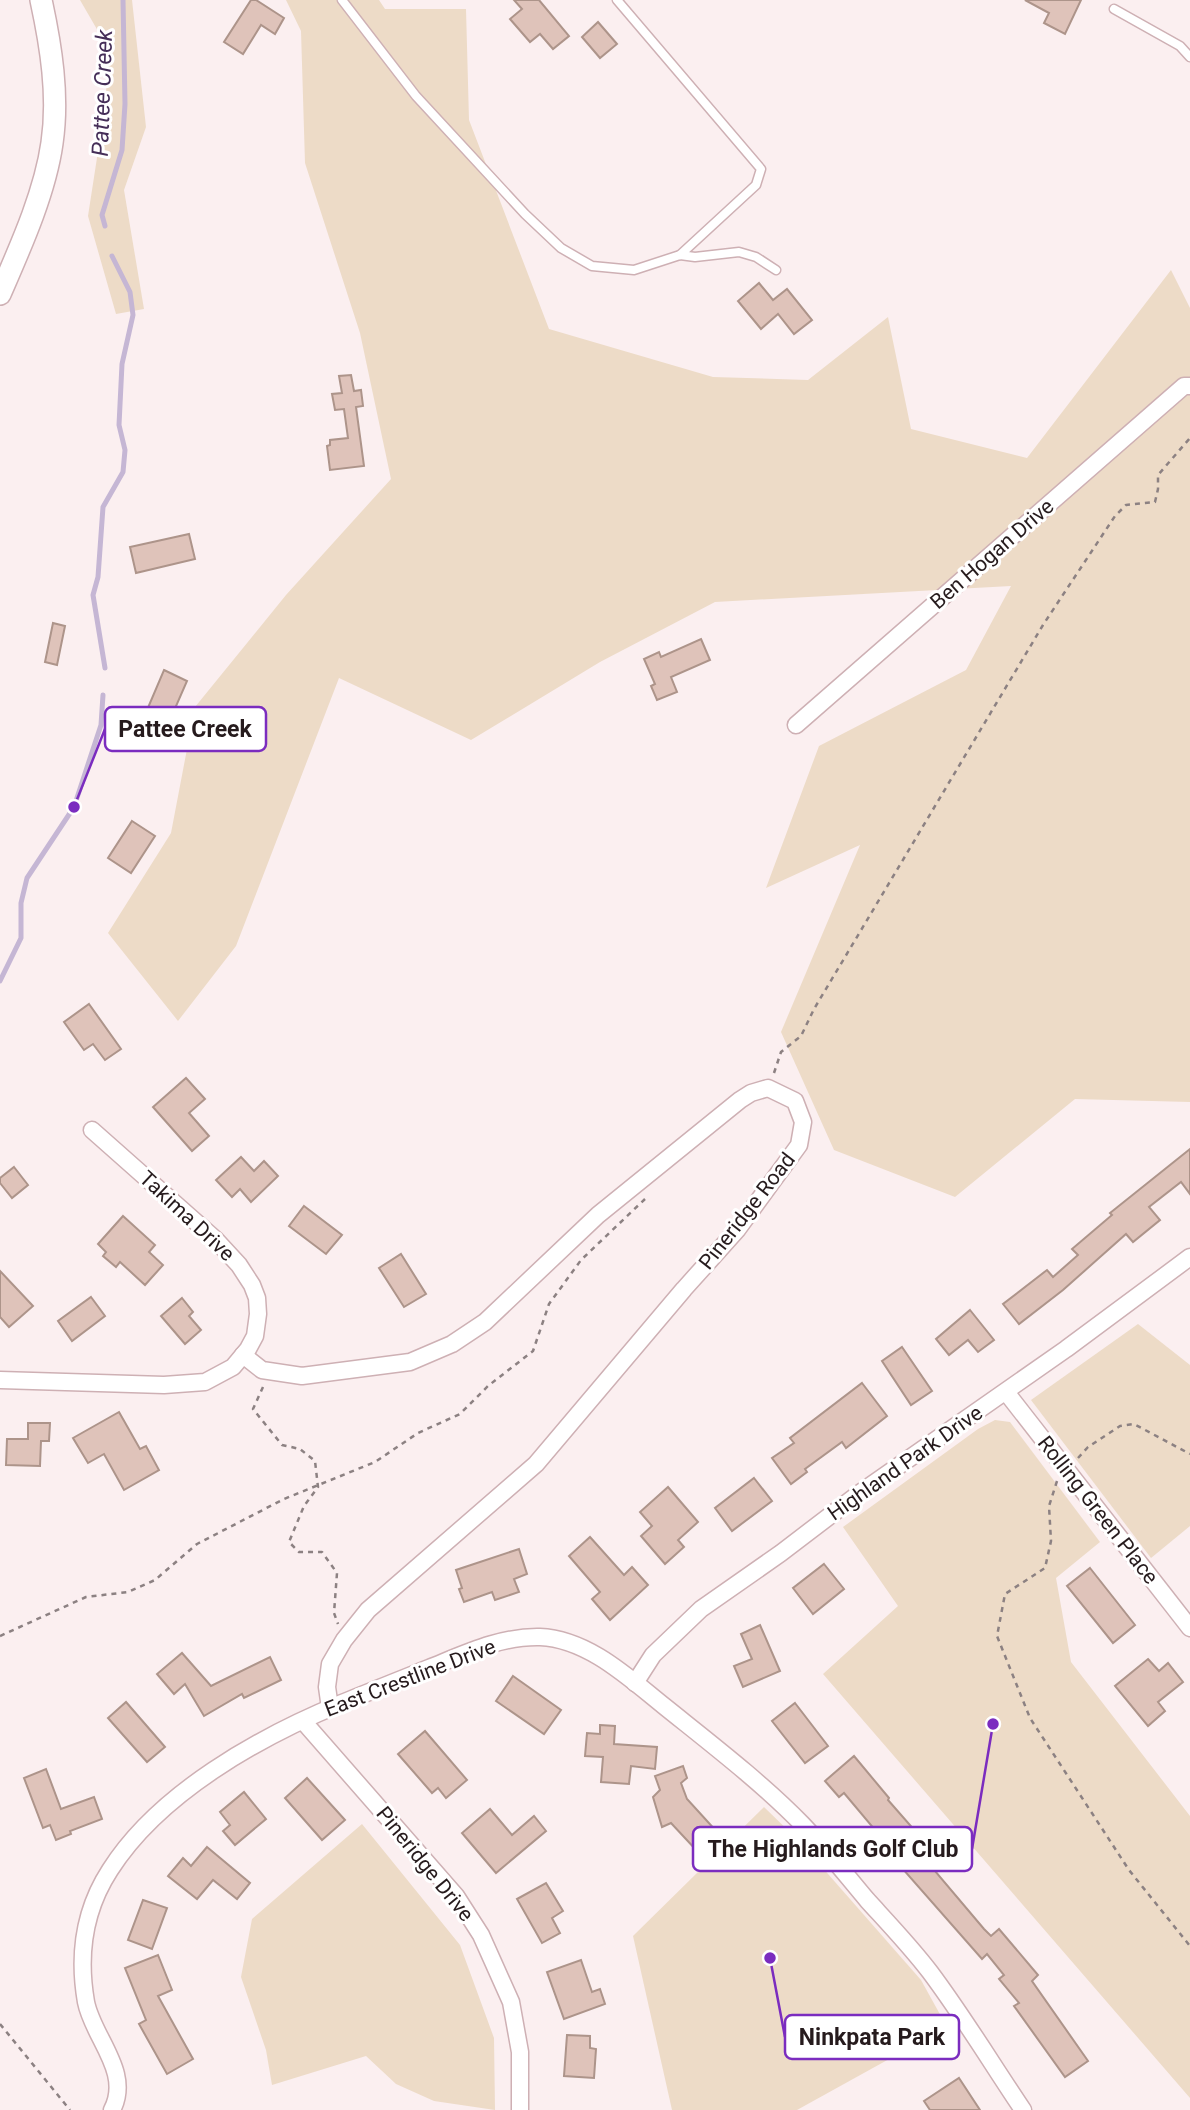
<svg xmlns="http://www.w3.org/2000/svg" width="1190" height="2110" font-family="Roboto,sans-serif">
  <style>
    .green { fill: #eddbc7 }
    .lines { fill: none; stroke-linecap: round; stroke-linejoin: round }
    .stream { stroke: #c5b6d4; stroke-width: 5 }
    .building { fill: #dfc3ba; stroke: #ad948a; stroke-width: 2 }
    .lane-casing { stroke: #ceb0b4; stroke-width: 11 }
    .street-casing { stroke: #ceb0b4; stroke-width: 19 }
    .secondary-casing { stroke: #ceb0b4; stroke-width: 24 }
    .path { stroke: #8c8182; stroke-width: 2.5; stroke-dasharray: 5 5; stroke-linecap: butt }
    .lane { stroke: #fff; stroke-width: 8 }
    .street { stroke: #fff; stroke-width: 16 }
    .secondary { stroke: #fff; stroke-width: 21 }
    .labels { text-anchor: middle; stroke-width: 6; stroke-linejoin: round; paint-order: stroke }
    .street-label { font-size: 21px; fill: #261b1d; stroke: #fff }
    .water-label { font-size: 23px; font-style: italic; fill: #452e58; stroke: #fff }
    .leader { fill: none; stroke: #7b2cbf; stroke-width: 2.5 }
    .callout-dot { fill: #7b2cbf; stroke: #fff; stroke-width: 2.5 }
    .callout { fill: #fff; stroke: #7b2cbf; stroke-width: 2.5 }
    .callout-label { font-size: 23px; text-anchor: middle; font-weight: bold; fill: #261b1d }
  </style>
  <rect width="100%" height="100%" fill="#fbeff0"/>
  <!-- green -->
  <g class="green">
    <polygon points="80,0 132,0 146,127 124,190 144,309 116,314 88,216 105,106 109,50"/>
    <polygon points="286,0 379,0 385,9 466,9 469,120 549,329 713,377 808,380 888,317 911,429 1027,458 1171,270 1190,308 1190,1102 1075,1099 955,1197 834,1150 781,1032 860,845 766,888 819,746 966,670 1011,586 715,602 600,662 471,740 339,678 236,946 178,1021 108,933 171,833 195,707 286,595 391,479 360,333 305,163 301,31"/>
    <polygon points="1138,1324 1190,1365 1190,1526 1151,1558 1031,1400"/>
    <polygon points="995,1420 1010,1422 1100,1542 1056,1578 1071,1662 1190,1816 1190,2098 823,1674 898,1606 843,1527 978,1429"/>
    <polygon points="764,1807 800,1842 921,1980 947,2027 797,2110 672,2110 633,1936"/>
    <polygon points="362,1824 460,1945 494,2038 495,2110 434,2101 396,2084 366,2056 272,2085 266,2050 241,1977 252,1919"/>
  </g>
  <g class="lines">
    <!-- stream -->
    <g class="stream">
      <polyline points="105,226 102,215 122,150 125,104 123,0"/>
      <polyline points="105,668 93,595 98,577 103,507 123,472 125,450 119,425 122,364 133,315 130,292 112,256"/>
      <polyline points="0,981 21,938 21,903 27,878 74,807 101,725 103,695"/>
    </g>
  </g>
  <!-- building -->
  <g class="building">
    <polygon points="251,0 256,0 284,18 275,34 261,25 243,54 224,42"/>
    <polygon points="514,0 539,0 569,36 553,49 540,34 530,42 510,19 522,9"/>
    <polygon points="1025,0 1081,0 1065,34 1044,23 1049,13"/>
    <polygon points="598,22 617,44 600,58 582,37"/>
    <polygon points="759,283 773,300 787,289 812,320 794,334 778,314 761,329 738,301"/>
    <polygon points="351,375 354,391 361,390 363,406 356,407 364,466 330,470 327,446 330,445 330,440 348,438 344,409 335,410 332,394 342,393 339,376"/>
    <polygon points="189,534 195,559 136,573 130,547"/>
    <polygon points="53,623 65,626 57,665 45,662"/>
    <polygon points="701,639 710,660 671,677 677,692 657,700 651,686 655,684 644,659 659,652 661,657"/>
    <polygon points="164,670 187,681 170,720 147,710"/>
    <polygon points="132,821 155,836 131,873 108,858"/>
    <polygon points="89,1004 121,1049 105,1060 93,1044 84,1050 64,1022"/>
    <polygon points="186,1078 205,1099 189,1113 209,1136 192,1151 153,1107"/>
    <polygon points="1190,1149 1190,1194 1181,1182 1149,1207 1160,1220 1133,1242 1126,1234 1063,1290 1019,1324 1003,1304 1047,1270 1053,1277 1078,1255 1072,1249 1112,1215 1110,1213"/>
    <polygon points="241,1157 254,1171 264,1161 278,1176 251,1202 240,1189 232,1197 216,1180"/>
    <polygon points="14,1167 28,1185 12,1198 0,1183 0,1178"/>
    <polygon points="304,1206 342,1235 326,1254 289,1226"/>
    <polygon points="123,1216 155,1245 149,1252 163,1265 145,1285 120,1262 116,1267 103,1256 106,1252 98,1244"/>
    <polygon points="401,1254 426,1294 404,1307 379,1268"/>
    <polygon points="0,1271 33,1306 9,1327 0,1317"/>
    <polygon points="91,1297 105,1316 72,1341 58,1321"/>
    <polygon points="182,1298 193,1312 189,1316 201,1330 185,1344 161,1316"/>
    <polygon points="970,1310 994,1340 978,1352 968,1340 949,1355 936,1339"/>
    <polygon points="902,1347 932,1391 911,1405 882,1361"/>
    <polygon points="862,1383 887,1416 846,1448 842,1442 805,1469 807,1472 791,1484 772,1458 794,1443 790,1438"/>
    <polygon points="119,1412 140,1449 146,1446 159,1470 124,1490 104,1454 88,1463 73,1438"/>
    <polygon points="28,1423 50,1423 49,1441 41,1441 40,1466 6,1465 7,1439 28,1439"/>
    <polygon points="754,1478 772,1501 732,1531 715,1508"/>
    <polygon points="668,1487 698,1522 678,1540 684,1547 665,1564 641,1536 652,1526 640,1512"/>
    <polygon points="590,1537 624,1575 632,1567 648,1585 610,1620 592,1599 600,1592 569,1556"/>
    <polygon points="519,1549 527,1574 514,1579 519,1592 495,1600 492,1592 464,1602 459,1589 462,1588 456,1570"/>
    <polygon points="824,1564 844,1589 813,1614 793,1588"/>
    <polygon points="1090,1568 1135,1625 1113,1643 1067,1586"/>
    <polygon points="760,1625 780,1671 743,1687 734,1666 752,1659 741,1634"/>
    <polygon points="182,1653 211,1686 270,1657 281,1680 244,1698 242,1694 204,1716 185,1684 174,1694 157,1674"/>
    <polygon points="1148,1659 1159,1671 1168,1663 1183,1682 1158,1702 1165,1711 1148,1726 1115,1686"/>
    <polygon points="513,1676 561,1710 544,1734 496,1701"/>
    <polygon points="126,1702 165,1747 147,1762 108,1718"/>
    <polygon points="795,1703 828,1746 805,1763 772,1721"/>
    <polygon points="600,1725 615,1726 614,1744 657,1747 655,1769 631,1766 629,1784 601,1782 603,1757 585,1756 587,1733 600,1734"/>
    <polygon points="425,1731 467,1780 446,1798 438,1788 432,1793 398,1754"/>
    <polygon points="854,1756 889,1798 888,1800 938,1857 929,1864 984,1929 991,1936 999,1929 1038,1975 1032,1981 1088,2061 1065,2077 1014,2006 1019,2003 999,1979 1004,1975 987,1954 982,1959 872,1834 876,1831 844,1793 839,1797 825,1781"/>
    <polygon points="683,1766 687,1778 681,1783 687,1799 718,1833 698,1852 671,1823 662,1827 653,1797 660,1790 655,1776"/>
    <polygon points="46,1769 61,1809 94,1797 102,1819 70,1831 71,1834 56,1840 50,1825 43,1828 24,1778"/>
    <polygon points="307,1778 345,1820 322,1840 285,1798"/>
    <polygon points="244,1792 266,1819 235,1845 223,1831 230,1825 220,1812"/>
    <polygon points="490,1809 512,1835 534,1816 546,1831 496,1873 462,1833"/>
    <polygon points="207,1847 250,1883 237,1899 213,1880 197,1899 168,1876 183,1858 191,1866"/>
    <polygon points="546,1883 563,1911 552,1918 560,1933 542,1943 517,1899"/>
    <polygon points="143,1900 167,1908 152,1949 128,1940"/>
    <polygon points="158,1955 172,1990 158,1996 193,2059 167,2074 139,2024 146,2020 125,1968"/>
    <polygon points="581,1960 592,1992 600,1989 605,2004 564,2019 547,1972"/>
    <polygon points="567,2035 590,2036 590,2048 596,2049 594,2078 564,2076"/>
    <polygon points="959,2078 980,2110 930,2110 924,2101"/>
  </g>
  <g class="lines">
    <defs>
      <g id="lane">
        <polyline points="342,0 416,96 525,214 561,248 592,266 634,270 680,255 695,257 739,252 756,257 776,270"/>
        <polyline points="617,0 761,169 756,185 680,255"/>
        <polyline points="1114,9 1180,46 1190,57"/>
      </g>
      <g id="street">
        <polyline points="796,725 1184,386 1190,386"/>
        <polyline points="243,1355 262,1370 302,1376 410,1362 452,1344 485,1322 598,1215 740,1100 751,1093 768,1088 795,1101 803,1122 799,1145 737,1230 684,1289 536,1464 368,1610 344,1640 330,1664 327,1687 330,1708"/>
        <polyline points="0,1380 164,1385 205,1382 233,1367 248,1349 255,1336 258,1314 257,1298 252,1285 239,1265 215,1239 92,1130"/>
        <polyline points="1006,1392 1190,1628"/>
        <polyline points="635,1683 653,1655 701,1609 781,1553 857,1495 1066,1349 1190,1257"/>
        <polyline points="303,1721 456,1896 481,1935 511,2002 520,2052 520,2110"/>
        <path d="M112,2110C132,2072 93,2038 86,2002C78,1956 84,1910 110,1870C159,1793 259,1737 342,1703C371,1691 400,1680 429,1668C464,1654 501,1636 540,1637C588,1639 629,1678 664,1706C710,1743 761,1782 802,1824C825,1848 846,1875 868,1901C889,1924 911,1947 930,1972C963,2016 992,2064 1023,2110"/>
      </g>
      <path id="secondary" d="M0,294C20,248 45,193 52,143C59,96 51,46 41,0"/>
    </defs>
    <!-- lane casing -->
    <use href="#lane" class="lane-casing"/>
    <!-- street casing -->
    <use href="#street" class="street-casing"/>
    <!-- secondary casing -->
    <use href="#secondary" class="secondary-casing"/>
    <!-- path -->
    <g class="path">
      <polyline points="774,1073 781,1052 801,1036 814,1009 1043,625 1115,516 1126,505 1155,502 1158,489 1158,475 1190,438"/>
      <polyline points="263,1387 253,1409 282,1445 300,1449 315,1461 318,1487 304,1506 289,1542 299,1552 322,1552 337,1573 334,1613 338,1624"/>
      <polyline points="1078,1458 1088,1447 1120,1426 1134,1424 1190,1454"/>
      <polyline points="1057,1481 1049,1506 1051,1541 1045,1568 1005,1594 997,1636 1030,1718 1129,1870 1190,1946"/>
      <polyline points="0,1636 86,1597 128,1592 155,1580 197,1544 284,1499 375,1462 418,1433 460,1414 488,1386 533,1351 549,1304 581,1260 645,1199"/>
      <polyline points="0,2024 70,2110"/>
    </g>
    <!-- lane -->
    <use href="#lane" class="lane"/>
    <!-- street -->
    <use href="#street" class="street"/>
    <!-- secondary -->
    <use href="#secondary" class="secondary"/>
  </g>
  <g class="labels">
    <!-- street labels -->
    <g class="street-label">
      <text transform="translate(992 554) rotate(-41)" y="7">Ben Hogan Drive</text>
      <text transform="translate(747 1211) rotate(-52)" y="7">Pineridge Road</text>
      <text transform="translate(187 1216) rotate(43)" y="7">Takima Drive</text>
      <text transform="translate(905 1463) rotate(-35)" y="7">Highland Park Drive</text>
      <text transform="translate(1098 1510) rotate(52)" y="7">Rolling Green Place</text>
      <text transform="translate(410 1678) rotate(-21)" y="7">East Crestline Drive</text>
      <text transform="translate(425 1864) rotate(51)" y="7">Pineridge Drive</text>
    </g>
    <!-- water labels -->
    <g class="water-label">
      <text transform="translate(102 93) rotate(-88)" y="8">Pattee Creek</text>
    </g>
  </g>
  <!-- callouts -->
  <path class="leader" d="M74 807L105 729M993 1724L972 1849M770 1958L785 2037"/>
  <g class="callout-dot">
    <circle cx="74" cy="807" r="7"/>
    <circle cx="993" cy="1724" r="7"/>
    <circle cx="770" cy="1958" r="7"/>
  </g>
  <g class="callout">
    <rect x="105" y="707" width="161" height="44" rx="7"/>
    <rect x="693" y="1827" width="279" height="44" rx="7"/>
    <rect x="785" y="2015" width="174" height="44" rx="7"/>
  </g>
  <g class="callout-label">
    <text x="185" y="737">Pattee Creek</text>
    <text x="833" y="1857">The Highlands Golf Club</text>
    <text x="872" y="2045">Ninkpata Park</text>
  </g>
</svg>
